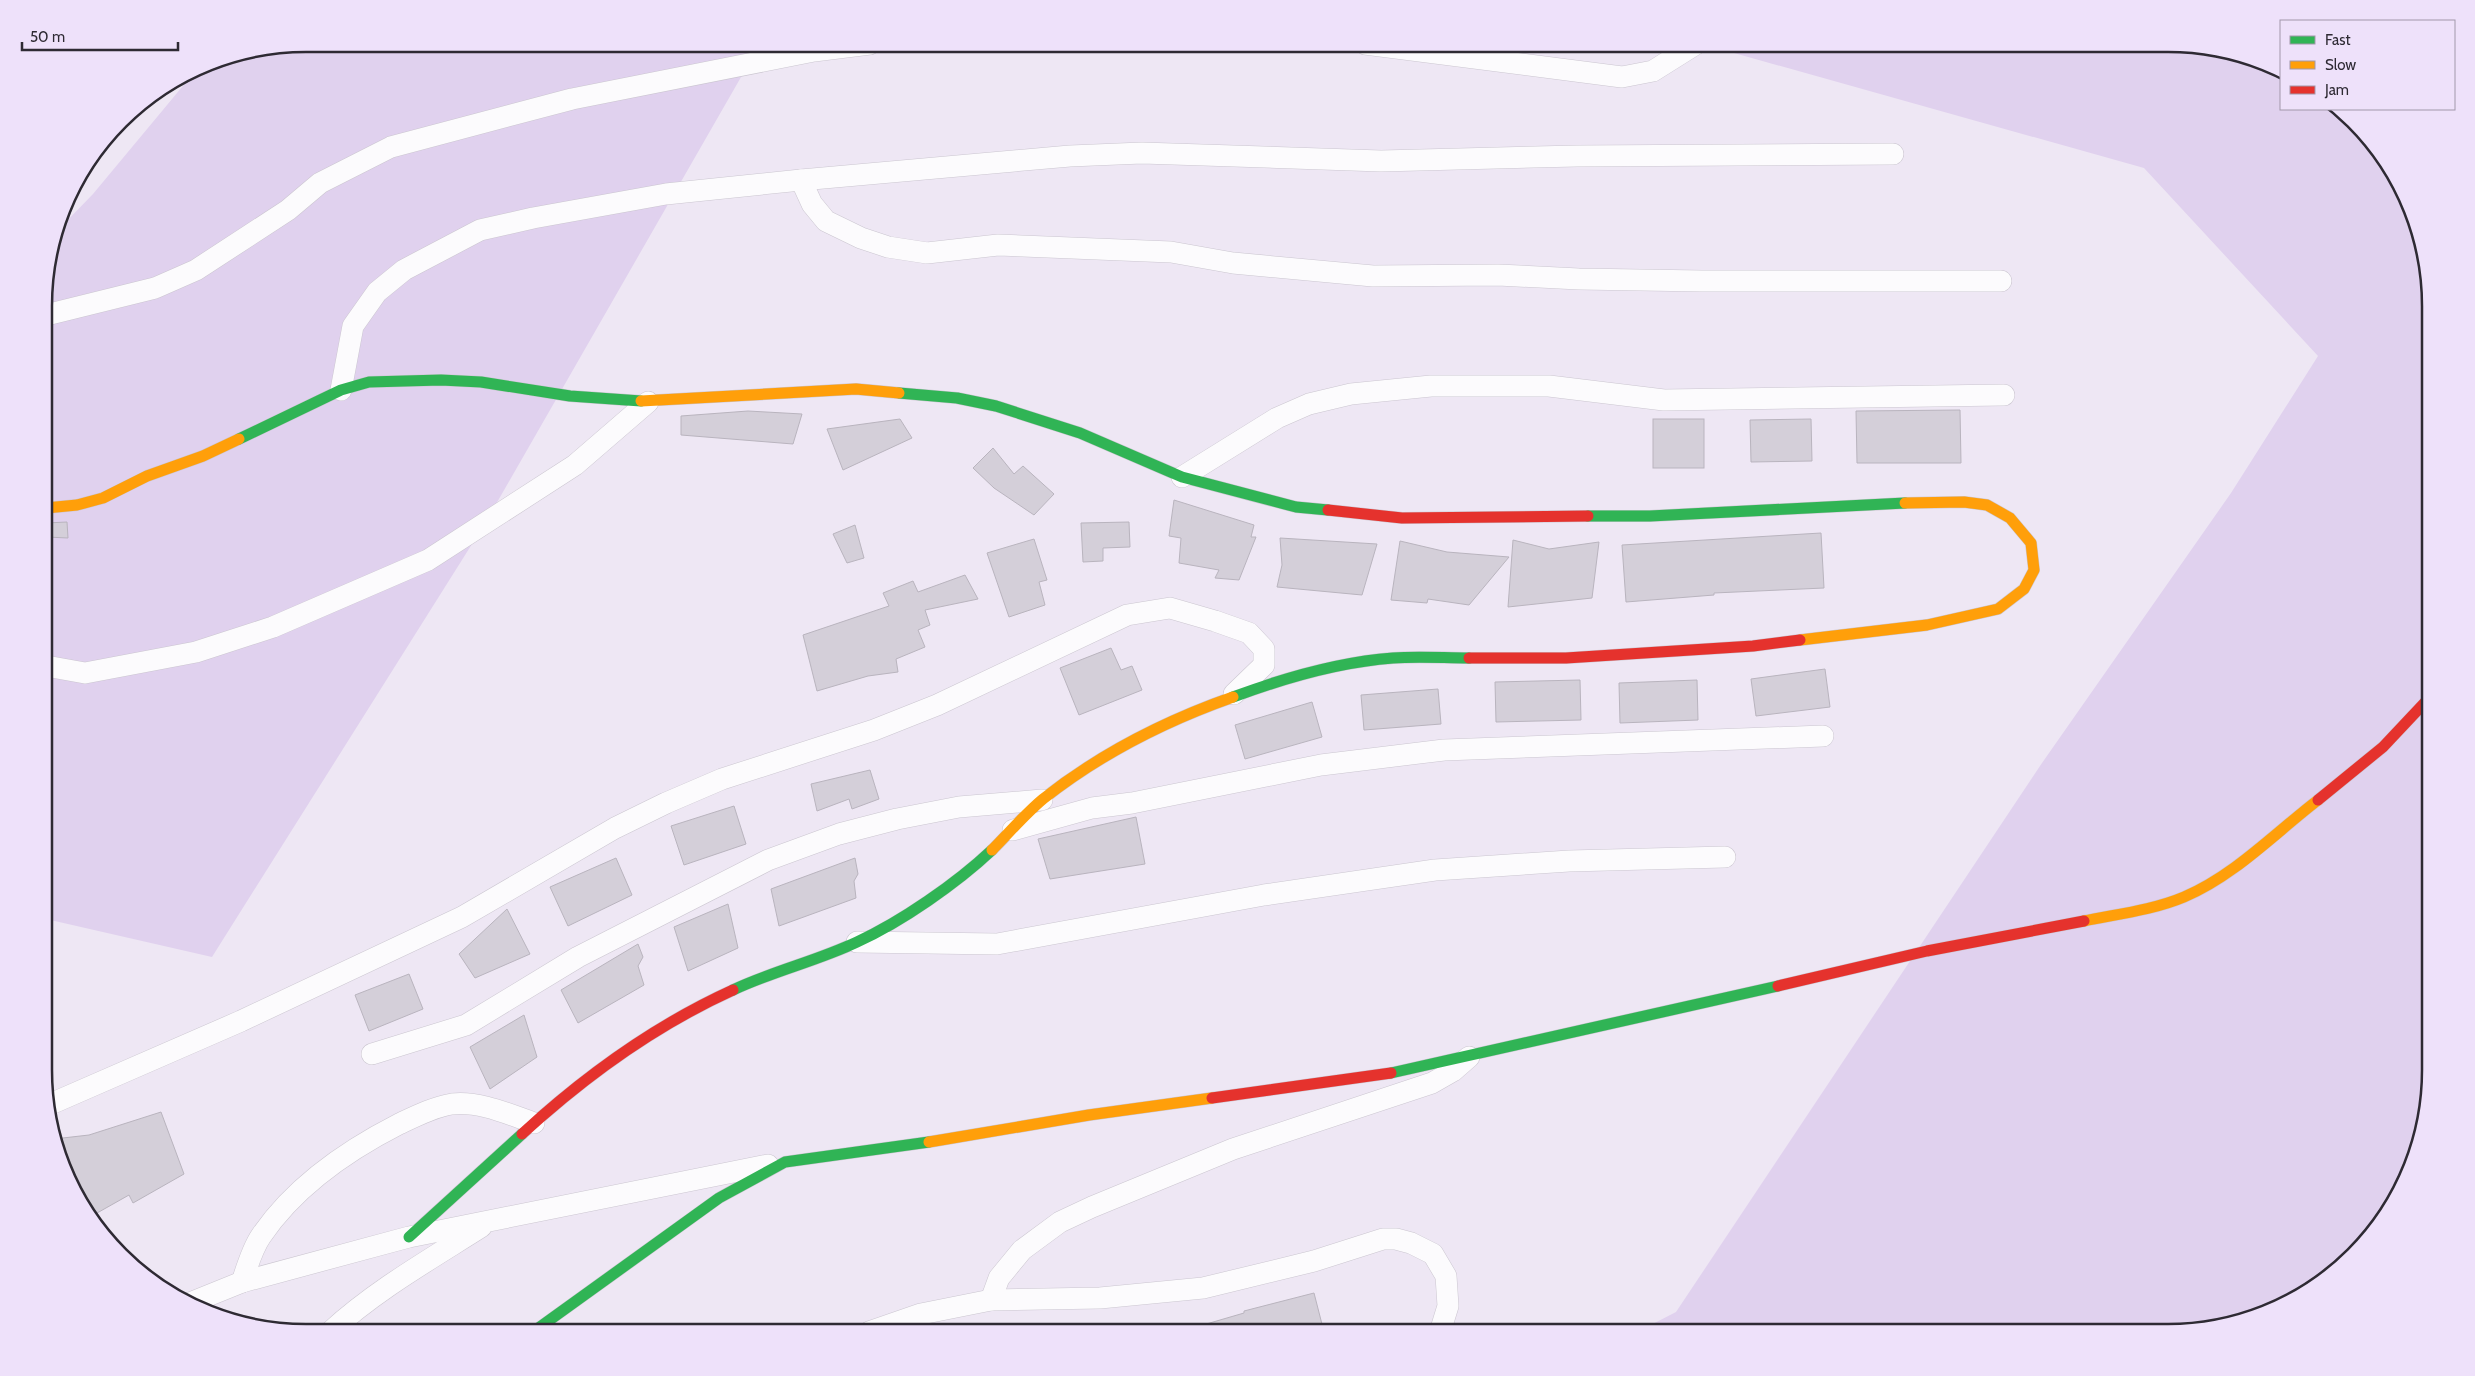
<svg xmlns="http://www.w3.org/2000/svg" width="2475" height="1376" font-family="Cabin,sans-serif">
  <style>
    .green { fill: #e0d1ee }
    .building { fill: #d4cfd9; stroke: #b9b4be }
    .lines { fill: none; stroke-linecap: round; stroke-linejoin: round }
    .street-casing { stroke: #cbc6d0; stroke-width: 22 }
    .fast-casing { stroke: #cbc6d0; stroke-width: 12 }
    .slow-casing { stroke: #cbc6d0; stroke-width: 12 }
    .jam-casing { stroke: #cbc6d0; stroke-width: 12 }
    .street { stroke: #fcfbfd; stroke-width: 21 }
    .fast { stroke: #30b455; stroke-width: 11 }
    .slow { stroke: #ff9f0a; stroke-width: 11 }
    .jam { stroke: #e5322d; stroke-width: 11 }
    .rim { fill: none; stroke: #2e2a33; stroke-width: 2.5 }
  </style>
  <rect width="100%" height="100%" fill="#eee7f4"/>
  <!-- green -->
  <g class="green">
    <polygon points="307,44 760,44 484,525 212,957 46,919 46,273 60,228 93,194 197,69 206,64"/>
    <polygon points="1666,44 2169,44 2237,53 2281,71 2281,109 2339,109 2354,121 2387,161 2417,222 2431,289 2431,1086 2422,1138 2396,1201 2354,1255 2300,1297 2253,1318 2185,1332 1637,1332 1676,1312 2042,763 2231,493 2318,356 2144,168 1734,53"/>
  </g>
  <!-- building -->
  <g class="building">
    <polygon points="1960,410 1961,463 1857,463 1856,411"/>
    <polygon points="748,411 802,414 793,444 681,435 681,416"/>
    <polygon points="900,419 912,438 843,470 827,429"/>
    <rect x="1653" y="419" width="51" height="49"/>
    <polygon points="1811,419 1812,461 1751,462 1750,420"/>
    <polygon points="993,448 1014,474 1023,466 1054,494 1034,515 994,488 973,468"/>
    <polygon points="1174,500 1254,525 1251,537 1256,537 1239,580 1215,578 1219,570 1179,563 1181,538 1169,536"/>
    <polygon points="67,522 68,538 46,537 46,523"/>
    <polygon points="1129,522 1130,547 1103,548 1103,561 1083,562 1081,523"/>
    <polygon points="855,525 864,558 847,563 833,534"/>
    <polygon points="1821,533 1824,588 1714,593 1714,595 1626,602 1622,545"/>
    <polygon points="1280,538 1377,544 1362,595 1277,587 1282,565"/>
    <polygon points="1034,539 1047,580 1039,582 1045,605 1009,617 987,553"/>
    <polygon points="1513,540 1549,549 1599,542 1592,598 1508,607"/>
    <polygon points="1400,541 1447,552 1509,557 1469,605 1428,599 1427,603 1391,600"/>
    <polygon points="965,575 978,599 925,610 930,625 918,630 925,647 896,659 898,672 868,676 817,691 803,635 889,606 883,593 913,581 918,592"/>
    <polygon points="1111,648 1121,670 1132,666 1142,690 1079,715 1060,668"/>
    <polygon points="1825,669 1830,707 1756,716 1751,679"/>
    <polygon points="1580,680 1581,720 1496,722 1495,682"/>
    <polygon points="1697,680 1698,720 1620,723 1619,683"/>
    <polygon points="1438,689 1441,724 1364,730 1361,695"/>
    <polygon points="1312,702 1322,737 1245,759 1235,725"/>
    <polygon points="870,770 879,799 852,809 849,799 817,811 811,784"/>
    <polygon points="734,806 746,844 684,865 671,826"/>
    <polygon points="1136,817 1145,864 1050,879 1038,839"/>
    <polygon points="616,858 632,895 568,926 550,887"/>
    <polygon points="855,858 858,874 854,881 856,898 779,926 771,889"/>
    <polygon points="728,904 738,948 688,971 674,927"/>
    <polygon points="507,909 530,954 475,978 459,954"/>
    <polygon points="638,944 643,957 638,966 644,985 578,1023 561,990"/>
    <polygon points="409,974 423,1009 369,1031 355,995"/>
    <polygon points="524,1015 537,1057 490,1089 470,1047"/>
    <polygon points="161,1112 184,1174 133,1203 129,1195 90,1217 58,1154 54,1139 89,1135"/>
    <polygon points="1314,1293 1324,1332 1196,1332 1196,1327 1244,1313 1244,1311"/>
  </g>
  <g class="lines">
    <defs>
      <g id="street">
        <polyline points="1365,44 1622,77 1653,71 1696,44"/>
        <polyline points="801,180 1070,156 1142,153 1381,161 1577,156 1893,154"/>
        <polyline points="46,315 155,288 196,270 288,210 320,183 391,147 572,99 814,51 870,44"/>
        <polyline points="341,390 353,326 377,292 404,270 480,230 533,218 666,194 801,180 812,204 826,221 861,238 888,247 927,253 998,245 1171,252 1233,263 1373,276 1498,275 1579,279 1702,281 2001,281"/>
        <polyline points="1182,477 1277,418 1309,404 1351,394 1431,386 1549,386 1664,400 2004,395"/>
        <polyline points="46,666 85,673 196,652 273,627 428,560 575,465 648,402"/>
        <polyline points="1013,830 1092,808 1132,803 1321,765 1444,750 1823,736"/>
        <polyline points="857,942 997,944 1264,895 1435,870 1569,861 1725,857"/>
        <polyline points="372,1054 466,1025 578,957 768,860 839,834 897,819 959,807 1042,800"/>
        <polyline points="46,1106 241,1021 462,917 615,828 666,803 722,779 874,730 937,705 1127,615 1170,608 1215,621 1249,633 1264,649 1264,665 1234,694"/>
        <path d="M242,1282C247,1267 252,1249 261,1236C295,1186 346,1151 399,1124C416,1116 434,1107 452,1104C480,1101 508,1114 534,1123"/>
        <polyline points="991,1300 999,1278 1022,1250 1060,1222 1092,1207 1233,1149 1432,1083 1453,1071 1469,1057"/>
        <polyline points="190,1303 242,1282 409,1237 768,1165"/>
        <path d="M330,1332C376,1290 429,1260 481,1227"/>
        <polyline points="869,1332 921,1314 991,1300 1100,1298 1203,1288 1314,1261 1383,1239 1396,1239 1411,1243 1433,1254 1446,1276 1448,1306 1440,1332"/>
      </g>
      <g id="fast">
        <polyline points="899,393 957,398 996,406 1080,433 1182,477 1296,507 1328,510"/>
        <polyline points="239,439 341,390 369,382 441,380 481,382 570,396 641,401"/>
        <polyline points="1588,516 1650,516 1905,503"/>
        <path d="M1233,697C1284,678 1338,662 1393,658C1418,656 1444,658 1469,658"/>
        <path d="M733,990C773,971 817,961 857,942C901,922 957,883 992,850"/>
        <polyline points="1391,1073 1778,986"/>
        <polyline points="409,1237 522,1134"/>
        <polyline points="533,1332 719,1198 785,1162 929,1142"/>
      </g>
      <g id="slow">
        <polyline points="641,401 856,389 899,393"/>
        <polyline points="46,508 77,505 103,498 147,476 203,456 239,439"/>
        <polyline points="1800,640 1927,625 1998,609 2024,589 2034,570 2031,543 2010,518 1987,505 1964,502 1905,503"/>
        <path d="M992,850C1009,833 1025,814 1043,799C1100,754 1165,721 1233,697"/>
        <path d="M2084,921C2118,914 2153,910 2184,897C2234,876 2275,833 2318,800"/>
        <polyline points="929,1142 1089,1115 1212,1098"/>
      </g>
      <g id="jam">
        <polyline points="1328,510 1402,518 1588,516"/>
        <polyline points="1469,658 1566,658 1753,646 1800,640"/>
        <polyline points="2318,800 2383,747 2431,696"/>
        <polyline points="1778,986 1927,951 2084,921"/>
        <polyline points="1212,1098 1391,1073"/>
        <path d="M522,1134C584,1077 656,1025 733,990"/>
      </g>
    </defs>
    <!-- street casing -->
    <use href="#street" class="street-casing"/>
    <!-- fast casing -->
    <use href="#fast" class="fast-casing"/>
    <!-- slow casing -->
    <use href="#slow" class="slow-casing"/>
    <!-- jam casing -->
    <use href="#jam" class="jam-casing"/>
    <!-- street -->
    <use href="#street" class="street"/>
    <!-- fast -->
    <use href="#fast" class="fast"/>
    <!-- slow -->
    <use href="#slow" class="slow"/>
    <!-- jam -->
    <use href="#jam" class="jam"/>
  </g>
  <!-- crop -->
  <path d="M0 0H2475V1376H0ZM306 52H2168A254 254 0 0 1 2422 306V1070A254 254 0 0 1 2168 1324H306A254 254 0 0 1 52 1070V306A254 254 0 0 1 306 52Z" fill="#eee1fa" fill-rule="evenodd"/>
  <path class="rim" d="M306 52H2168A254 254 0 0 1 2422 306V1070A254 254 0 0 1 2168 1324H306A254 254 0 0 1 52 1070V306A254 254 0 0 1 306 52Z"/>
  <!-- legend -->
  <rect x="2280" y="20" width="175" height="90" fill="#eee1fa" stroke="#a198aa"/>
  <rect x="2290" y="36" width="25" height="8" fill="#30b455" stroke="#a198aa"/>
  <text x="2325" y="45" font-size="15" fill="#2e2a33">Fast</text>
  <rect x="2290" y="61" width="25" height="8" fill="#ff9f0a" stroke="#a198aa"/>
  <text x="2325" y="70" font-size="15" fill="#2e2a33">Slow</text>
  <rect x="2290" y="86" width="25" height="8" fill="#e5322d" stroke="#a198aa"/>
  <text x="2325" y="95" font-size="15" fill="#2e2a33">Jam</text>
  <!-- scale -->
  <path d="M22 42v8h156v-8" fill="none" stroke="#2e2a33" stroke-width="2.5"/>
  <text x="30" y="42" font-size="15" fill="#2e2a33" stroke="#eee1fa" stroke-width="4" paint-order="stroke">50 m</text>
</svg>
